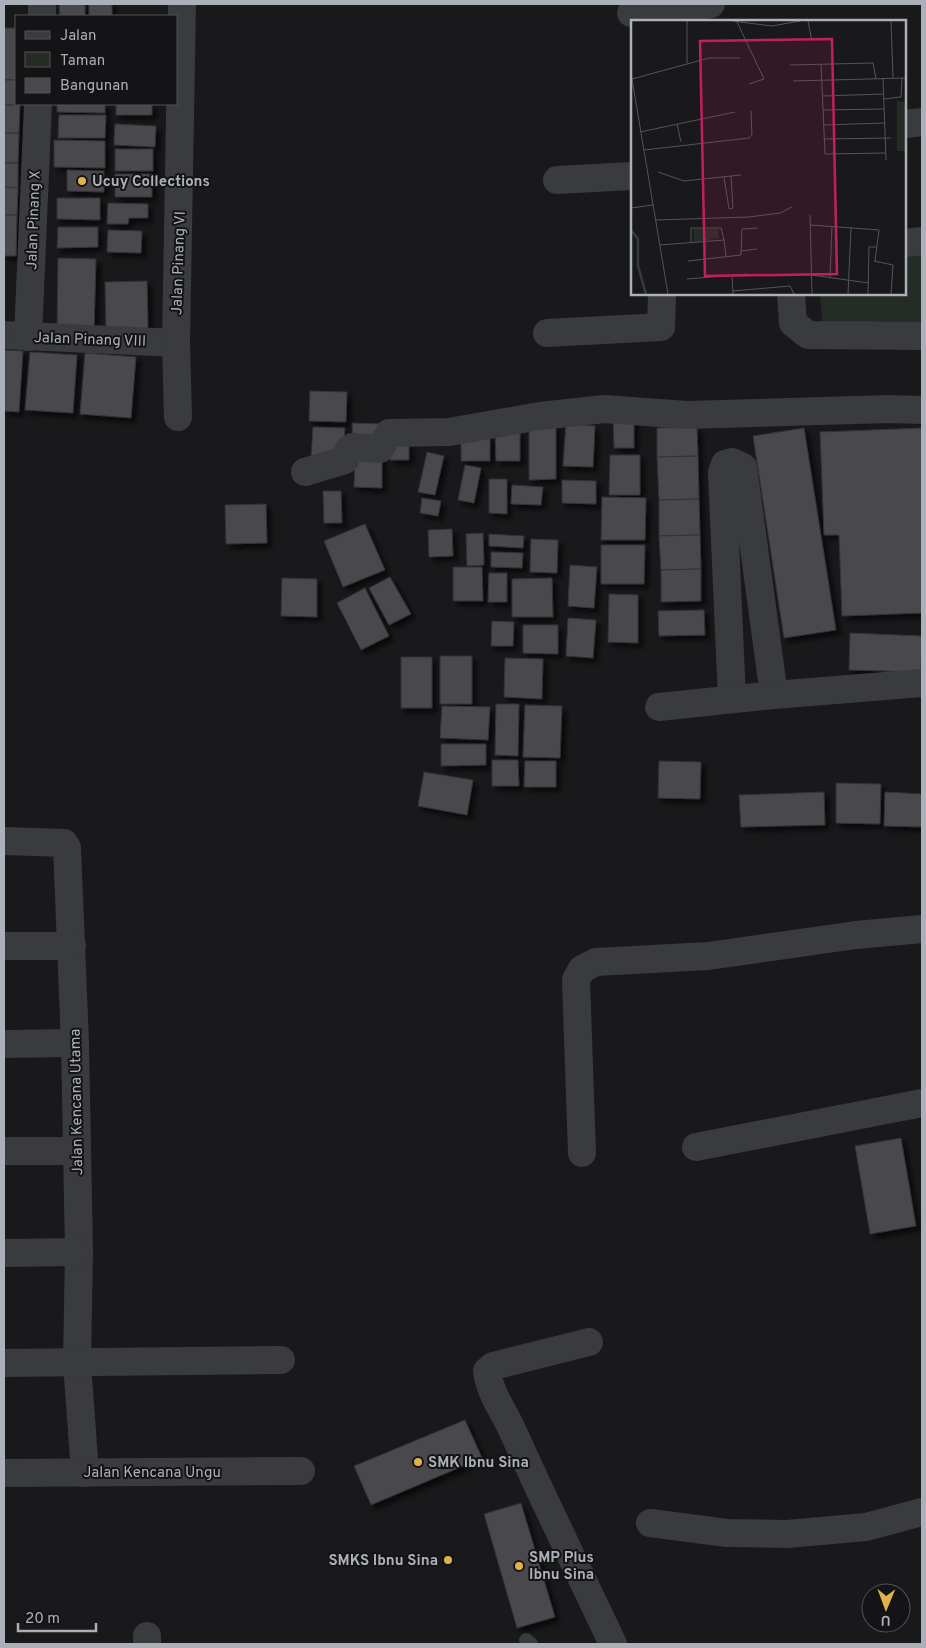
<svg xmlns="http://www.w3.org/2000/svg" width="926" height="1648" font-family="Overpass,sans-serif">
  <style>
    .green { fill: #252c26 }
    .building { fill: #48494d; stroke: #333336; filter: url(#shadow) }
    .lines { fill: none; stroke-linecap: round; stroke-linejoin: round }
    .service { stroke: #3a3b3f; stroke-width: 14 }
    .minor { stroke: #3a3b3f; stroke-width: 28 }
    .poi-dot { fill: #e0b24b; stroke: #141416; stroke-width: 2 }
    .labels { text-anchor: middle; stroke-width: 4; stroke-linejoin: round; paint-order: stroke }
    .poi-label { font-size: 15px; font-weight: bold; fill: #acb0b9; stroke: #141416; text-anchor: start }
    .street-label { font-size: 15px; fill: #acb0b9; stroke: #141416 }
    .inset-river { fill: none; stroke: #333b42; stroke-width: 2.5 }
    .inset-road { fill: none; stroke: #54555a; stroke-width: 1 }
    .view { fill: #c12060; fill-opacity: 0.15; stroke: #c12060; stroke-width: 2.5 }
    .inset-edge { fill: none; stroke: #acb0b9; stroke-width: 2.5 }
  </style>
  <defs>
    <filter id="shadow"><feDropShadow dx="4.5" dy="4.5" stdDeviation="2.5" flood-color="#0009"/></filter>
  </defs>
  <rect width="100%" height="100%" fill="#19191b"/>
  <!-- green -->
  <polygon class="green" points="922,254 922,330 823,331 820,294 905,294 905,256"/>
  <!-- building -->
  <g class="building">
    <polygon points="59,4 85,4 85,16 60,16"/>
    <rect x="89" y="4" width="23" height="12"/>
    <rect x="4" y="28" width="12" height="52"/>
    <polygon points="4,80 16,80 16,104 20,105 4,105"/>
    <polygon points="57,104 105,104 105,113 57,112"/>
    <rect x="116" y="104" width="36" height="11"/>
    <polygon points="4,105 20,105 19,133 4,133"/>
    <polygon points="59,115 106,115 105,138 58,138"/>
    <polygon points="115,124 156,126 155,147 114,145"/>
    <polygon points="4,133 19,133 18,163 4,163"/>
    <polygon points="54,140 105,141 105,168 54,167"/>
    <rect x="115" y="149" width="38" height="22"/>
    <polygon points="4,163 18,163 18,188 4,187"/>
    <polygon points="67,170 104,171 104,192 67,191"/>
    <rect x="115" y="174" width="37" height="23"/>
    <polygon points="4,187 18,188 17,215 4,215"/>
    <polygon points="57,198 100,198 100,220 57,219"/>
    <polygon points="108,203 148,204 148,218 129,218 128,224 107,224"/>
    <polygon points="4,215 17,215 16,256 4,256"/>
    <polygon points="58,227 98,227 98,247 57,248"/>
    <polygon points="108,230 142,231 141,253 107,252"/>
    <polygon points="58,258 96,259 94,331 57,330"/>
    <polygon points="147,281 148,329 106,329 105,282"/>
    <polygon points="4,350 23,351 19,412 4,411"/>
    <polygon points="30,352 77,355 73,413 25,410"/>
    <polygon points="85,353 136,357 131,418 80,414"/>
    <polygon points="310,391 347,392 346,422 309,421"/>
    <polygon points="613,414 634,414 634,448 614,448"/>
    <polygon points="352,423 383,424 383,445 353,445"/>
    <polygon points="529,424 556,424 556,479 529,480"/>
    <polygon points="566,424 595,426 593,467 563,466"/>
    <polygon points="313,427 345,428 343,460 311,458"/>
    <polygon points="697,427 698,456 657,457 657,428"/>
    <polygon points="804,428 836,630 784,638 753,436"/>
    <polygon points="922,428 922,613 842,616 839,535 824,535 820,432"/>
    <polygon points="495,431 520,431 520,461 496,461"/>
    <polygon points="490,435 490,461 461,461 461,436"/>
    <polygon points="390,442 409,443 409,460 390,460"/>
    <polygon points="427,452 444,456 435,495 418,492"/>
    <polygon points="355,455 382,455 382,488 354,487"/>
    <polygon points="610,455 640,455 640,495 609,495"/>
    <polygon points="698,456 699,499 659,500 657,457"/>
    <polygon points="465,465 481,468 474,503 458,500"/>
    <polygon points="489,479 507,479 507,514 489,513"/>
    <polygon points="562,480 596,481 596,504 562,503"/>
    <polygon points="512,485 543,487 541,505 511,504"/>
    <polygon points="323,491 341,491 342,523 324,523"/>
    <polygon points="602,497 646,498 645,540 601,540"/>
    <polygon points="422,498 441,501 438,516 420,513"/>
    <polygon points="699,499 700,535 659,536 659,500"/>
    <polygon points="266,504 267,543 226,544 225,505"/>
    <polygon points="365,524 385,570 343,587 324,541"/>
    <polygon points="452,529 453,556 429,557 428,530"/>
    <polygon points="483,533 484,565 467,566 466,534"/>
    <polygon points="489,534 524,536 523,548 489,546"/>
    <polygon points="700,535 701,569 661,570 659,536"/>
    <polygon points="531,539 558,540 557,573 530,572"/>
    <polygon points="601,545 645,545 644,584 601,584"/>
    <polygon points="491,552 523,553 522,568 491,567"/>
    <polygon points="570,565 597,567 594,608 568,606"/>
    <polygon points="453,567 482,567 483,601 453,601"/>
    <polygon points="701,569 701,601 661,602 661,570"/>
    <polygon points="489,573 507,573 507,602 488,602"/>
    <polygon points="390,577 411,614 389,625 369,588"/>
    <polygon points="282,578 317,579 317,617 281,616"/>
    <polygon points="552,578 553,617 512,617 512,579"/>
    <polygon points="365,588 389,636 361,650 337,603"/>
    <polygon points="609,594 638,595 638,643 608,642"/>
    <polygon points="704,610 705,635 659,636 658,611"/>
    <polygon points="568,618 596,620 593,658 566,656"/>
    <polygon points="492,621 514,622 513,646 491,646"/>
    <polygon points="523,625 558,625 558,654 523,653"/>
    <polygon points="850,633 922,636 921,672 849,670"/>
    <rect x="440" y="656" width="32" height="48"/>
    <rect x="401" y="657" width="31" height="51"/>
    <polygon points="505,658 543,659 542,699 504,697"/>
    <polygon points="496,704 519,704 518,756 495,755"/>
    <polygon points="525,705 562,706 560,758 523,757"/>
    <polygon points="442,706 490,707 488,740 440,738"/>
    <polygon points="441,744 486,744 486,765 441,766"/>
    <polygon points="492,760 518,760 519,786 492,786"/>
    <polygon points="525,761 556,761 556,787 524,787"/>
    <polygon points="659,761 701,762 700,799 658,798"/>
    <polygon points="424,772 473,780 467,815 418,806"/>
    <polygon points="836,783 881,784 880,824 836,823"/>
    <polygon points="824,792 825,825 741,827 739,795"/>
    <polygon points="885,792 922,794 922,827 884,826"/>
    <polygon points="901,1138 916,1226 870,1234 855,1146"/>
    <polygon points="465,1420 482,1458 371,1505 354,1466"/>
    <polygon points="521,1503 555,1617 517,1628 484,1514"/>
  </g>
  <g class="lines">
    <!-- service -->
    <polyline class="service" points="526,1640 531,1644"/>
    <!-- minor -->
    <g class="minor">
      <polyline points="631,13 711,4"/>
      <polyline points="42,16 42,4"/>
      <polyline points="905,124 922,122"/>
      <polyline points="557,180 632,176"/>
      <polyline points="905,243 922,241"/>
      <polyline points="791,294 793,323 808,335 922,336"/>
      <polyline points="547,333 661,327 662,294"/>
      <polyline points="4,335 176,343"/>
      <polyline points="28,337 38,104"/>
      <polyline points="178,417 176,343 182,4"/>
      <polyline points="305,472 345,460 349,449 352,447 380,449 389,433 449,432 540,416 604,409 687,415 889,409 922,410"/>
      <polyline points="732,699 722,473 725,464 732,462 743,467 774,695"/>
      <polyline points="659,707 774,695 922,683"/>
      <polyline points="4,841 64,843 67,848 75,1043 79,1252 77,1363 85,1473"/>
      <polyline points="4,946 72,946"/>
      <polyline points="4,1044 75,1043"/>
      <polyline points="696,1147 922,1103"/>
      <polyline points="4,1151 77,1151"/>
      <polyline points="582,1153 576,980 582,969 596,962 708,956 856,935 922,929"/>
      <polyline points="4,1253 79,1252"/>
      <path d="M589,1342L493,1366L487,1371C490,1395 505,1412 514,1434C546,1505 580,1574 613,1644"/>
      <polyline points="4,1363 281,1360"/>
      <polyline points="4,1473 301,1471"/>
      <polyline points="650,1523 727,1533 787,1534 866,1527 922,1512"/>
      <polyline points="147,1644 147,1636"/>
    </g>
  </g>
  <!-- markers -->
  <g class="poi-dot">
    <circle cx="82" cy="181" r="5"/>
    <circle cx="418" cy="1462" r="5"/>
    <circle cx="448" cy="1560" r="5"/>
    <circle cx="519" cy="1566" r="5"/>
  </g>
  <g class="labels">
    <!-- poi labels -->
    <g class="poi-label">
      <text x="92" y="186">Ucuy Collections</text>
      <text x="428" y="1467">SMK Ibnu Sina</text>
      <text x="529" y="1562">SMP Plus<tspan x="529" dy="17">Ibnu Sina</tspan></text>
      <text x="438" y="1565" text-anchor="end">SMKS Ibnu Sina</text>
    </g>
    <!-- street labels -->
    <g class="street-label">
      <text transform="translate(33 220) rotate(-88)" y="5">Jalan Pinang X</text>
      <text transform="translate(178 263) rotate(-88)" y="5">Jalan Pinang VI</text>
      <text transform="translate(90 339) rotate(2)" y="5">Jalan Pinang VIII</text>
      <text transform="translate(76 1102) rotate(-91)" y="5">Jalan Kencana Utama</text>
      <text x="152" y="1477">Jalan Kencana Ungu</text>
    </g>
  </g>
  <!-- overview -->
  <g transform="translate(631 20)">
    <rect width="275" height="275" fill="#19191b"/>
    <path d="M266,81L275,82V139L273,131H266ZM62,209H87L88,218L63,222Z" fill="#252c26"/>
    <path class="inset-river" d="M0,210L7,219V246L15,274"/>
    <path class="inset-road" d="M56,1V43M102,1L141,6L169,1M177,1L181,21M260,1L262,58M106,2L133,59L118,64M190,44L194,134L255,133M159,45L242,43L245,59M0,53L37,274M252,58L255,140M1,59L78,38H109M162,61L275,58M191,76L253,74M253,79L270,77L271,58M192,90L253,89M46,104L50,122M192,105L254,103M9,112L104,92M193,119L260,118M13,130L118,118L121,115L120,91M27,152L53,161L110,155M93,157L98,189M0,188L22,185M99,189L102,188L100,156M179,195L181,274M25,200L118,197L149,193L161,187M180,205L248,210L244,241M60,223V208H90L93,220M29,225L93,220L95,236M110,231L126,229M57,241L110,235L111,209L127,208M243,241L262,245L260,274M101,255L102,274M180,255L238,263M199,257L201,206M56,259L116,254M102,271L159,266L163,274M217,274L220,207M237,274L238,227H246"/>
    <path class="view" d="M201,19L206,254L74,256L69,21Z"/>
    <rect width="275" height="275" class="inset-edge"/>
  </g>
  <!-- border -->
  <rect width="926" height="1648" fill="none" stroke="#acb0b9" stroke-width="10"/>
  <!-- legend -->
  <rect x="15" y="15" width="162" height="90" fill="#141416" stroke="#515257"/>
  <rect x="25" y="31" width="25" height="8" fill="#3a3b3f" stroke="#515257"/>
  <text x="60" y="40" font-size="15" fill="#acb0b9">Jalan</text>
  <rect x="25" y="52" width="25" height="15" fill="#252c26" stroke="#515257"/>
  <text x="60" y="65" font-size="15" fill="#acb0b9">Taman</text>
  <rect x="25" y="78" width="25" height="15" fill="#48494d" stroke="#515257"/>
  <text x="60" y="90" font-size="15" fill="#acb0b9">Bangunan</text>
  <!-- north arrow -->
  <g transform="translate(886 1608) rotate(181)"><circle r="24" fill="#141416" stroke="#515257"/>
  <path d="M0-4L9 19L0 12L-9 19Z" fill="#e0b24b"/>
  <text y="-8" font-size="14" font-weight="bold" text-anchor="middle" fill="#acb0b9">U</text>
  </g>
  <!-- scale -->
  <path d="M18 1623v8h78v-8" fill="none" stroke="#acb0b9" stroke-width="2.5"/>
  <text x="25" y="1623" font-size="15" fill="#acb0b9" stroke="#141416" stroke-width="4" paint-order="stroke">20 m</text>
</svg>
